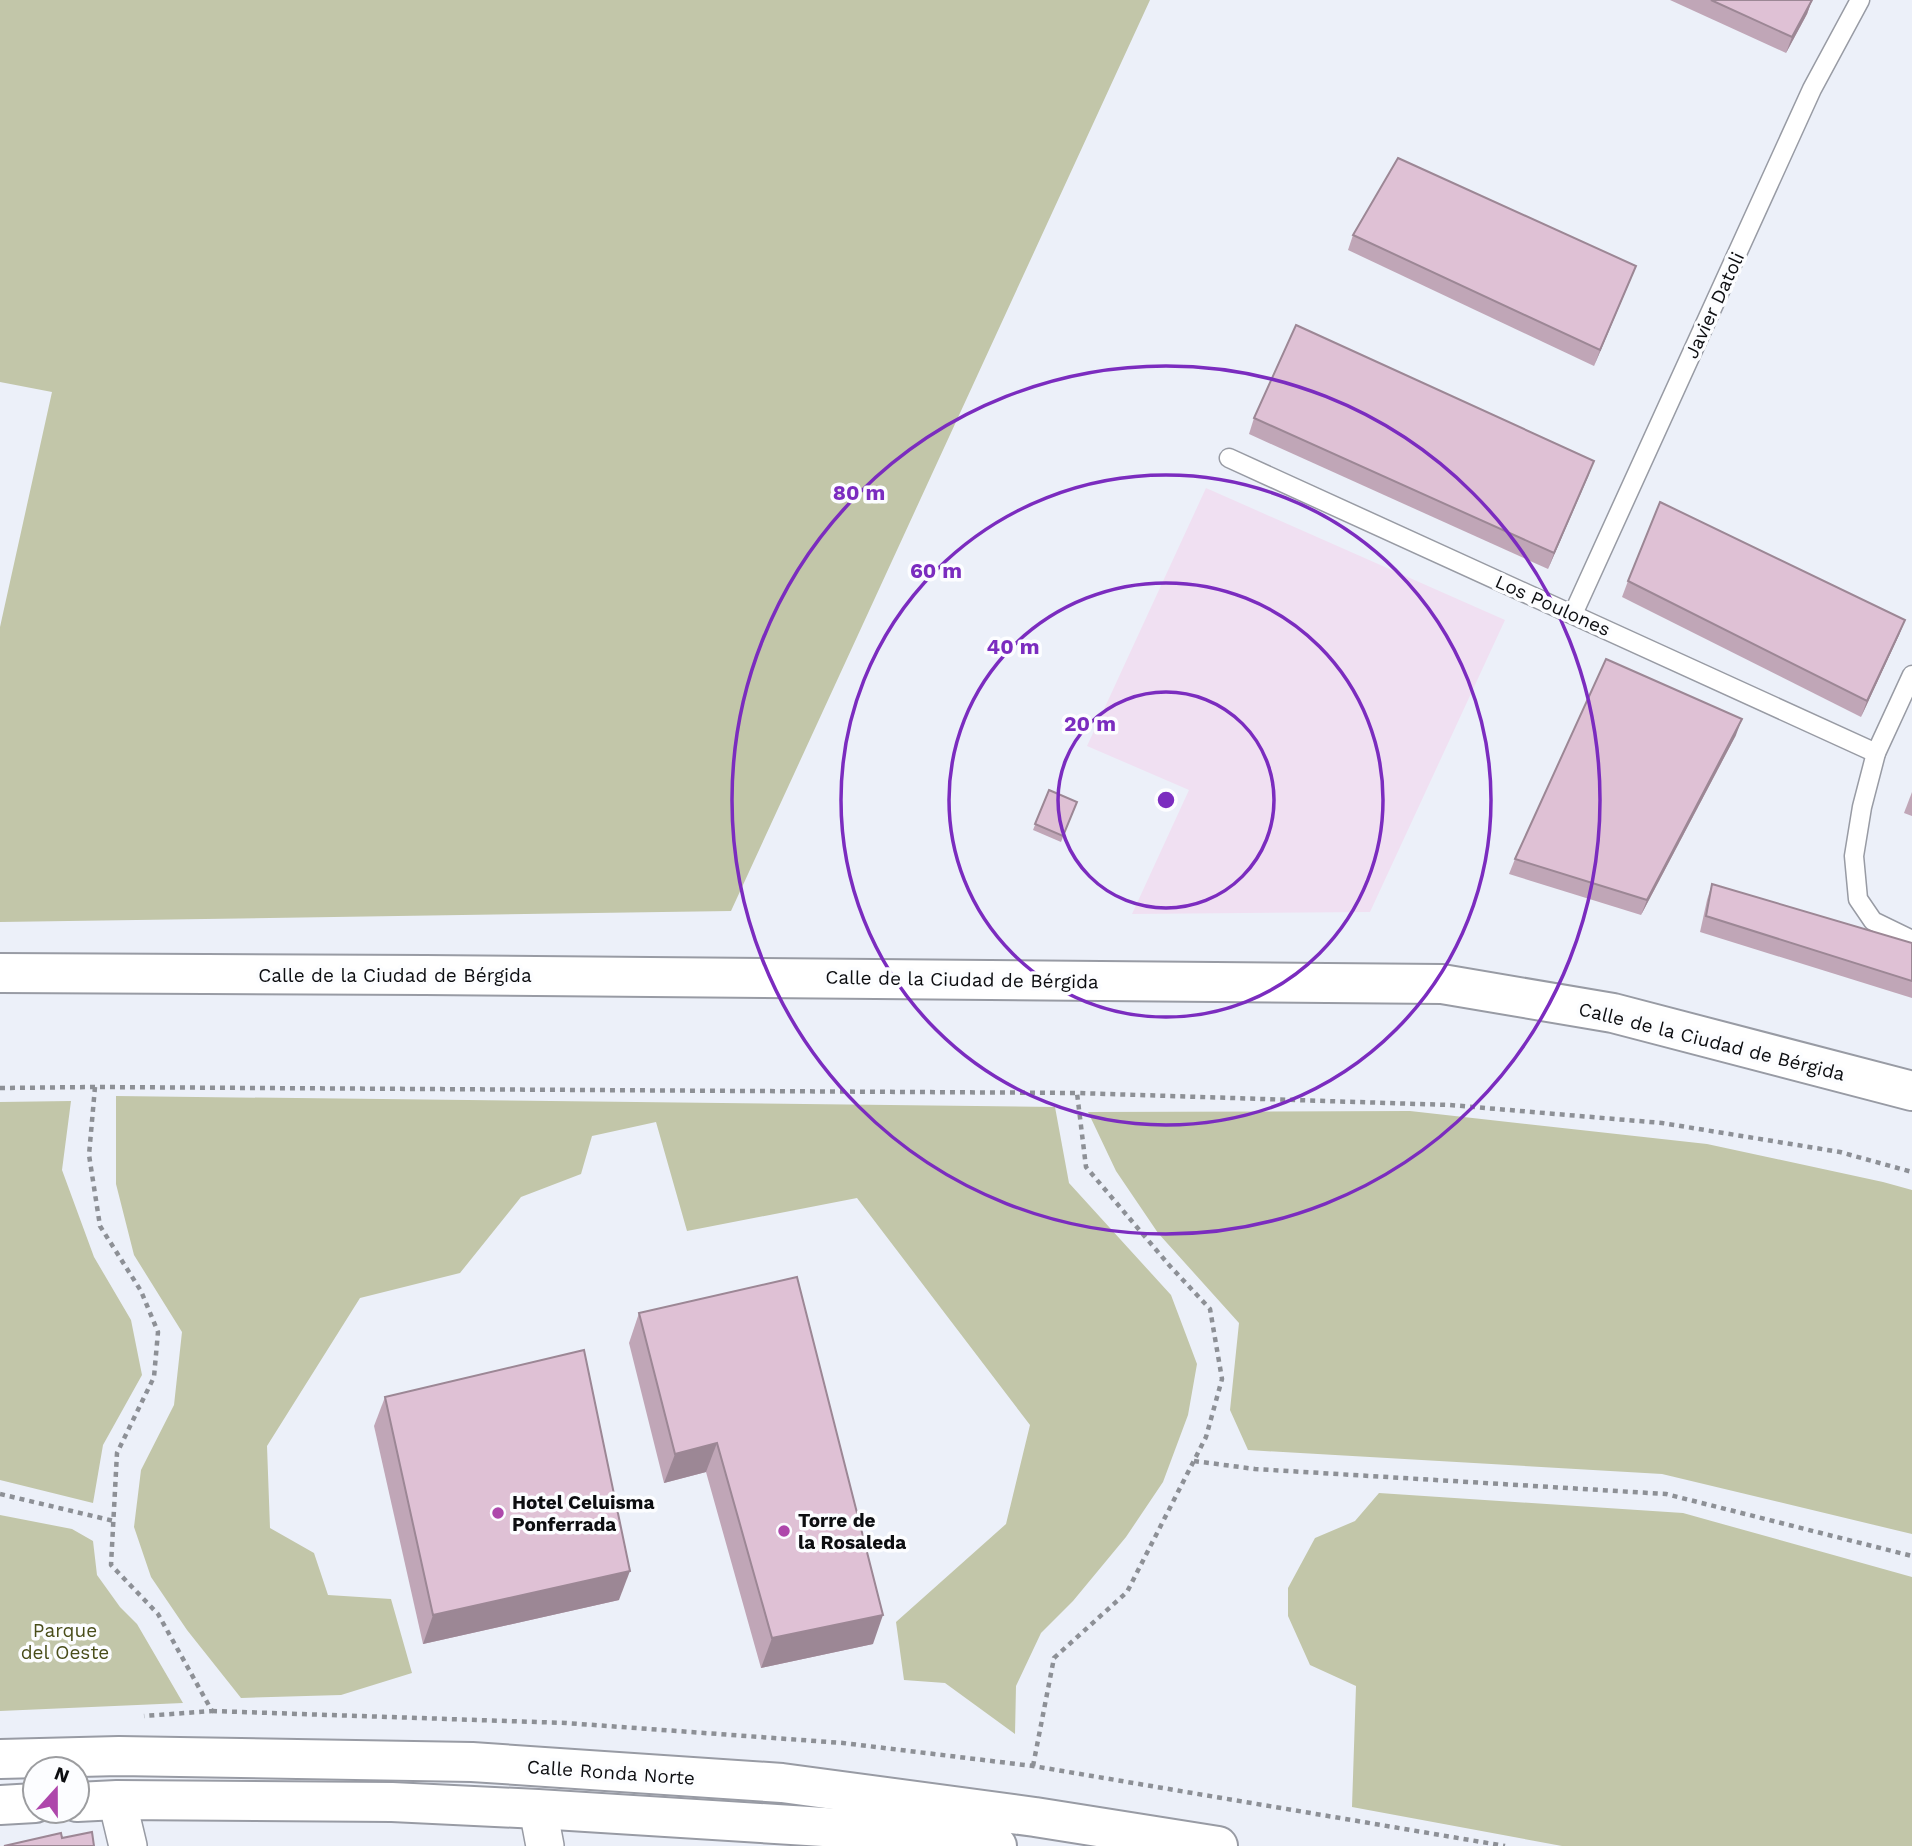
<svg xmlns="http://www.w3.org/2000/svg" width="1912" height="1846" font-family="'Work Sans',sans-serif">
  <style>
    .industrial { fill: #f0e0f2 }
    .green { fill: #c2c6a9 }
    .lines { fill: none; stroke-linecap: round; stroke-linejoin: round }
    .service-casing { stroke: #989ba4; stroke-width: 21 }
    .minor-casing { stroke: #989ba4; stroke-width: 40 }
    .tertiary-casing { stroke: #989ba4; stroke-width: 42 }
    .path { stroke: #8d9096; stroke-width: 4.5; stroke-dasharray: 5 5; stroke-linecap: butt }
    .service { stroke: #fff; stroke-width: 18 }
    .minor { stroke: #fff; stroke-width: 37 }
    .tertiary { stroke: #fff; stroke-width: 38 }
    .wall { fill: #c0a6b7 }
    .shaded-wall { fill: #9c8795 }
    .building { fill: #dfc1d5; stroke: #9c8795; stroke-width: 2 }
    .ring { fill: none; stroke: #7b2cbf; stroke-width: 3.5 }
    .poi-dot { fill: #ae47ab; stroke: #fcfdff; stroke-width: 2.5 }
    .labels { text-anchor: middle; stroke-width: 7; stroke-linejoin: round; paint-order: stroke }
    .street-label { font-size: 19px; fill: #0d0e11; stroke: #fcfdff }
    .poi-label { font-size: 19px; font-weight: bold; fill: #0d0e11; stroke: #fcfdff; text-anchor: start }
    .park-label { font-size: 19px; fill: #494d1a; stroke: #fcfdff }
    .centre { fill: #7b2cbf; stroke: #fcfdff; stroke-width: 3.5 }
    .ring-label { font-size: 21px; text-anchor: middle; font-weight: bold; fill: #7b2cbf; stroke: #fcfdff; stroke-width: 7; stroke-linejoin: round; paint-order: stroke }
  </style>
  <rect width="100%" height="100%" fill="#ecf0f9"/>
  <!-- industrial -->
  <polygon class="industrial" points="1206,488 1505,620 1370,912 1132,914 1189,790 1087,746"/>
  <!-- green -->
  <g class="green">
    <polygon points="0,0 1150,0 731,911 0,922 0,627 52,392 0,382"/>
    <polygon points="116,1096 1055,1107 1069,1183 1171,1295 1197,1364 1188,1415 1163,1482 1126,1537 1073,1601 1041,1633 1016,1686 1015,1734 945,1683 904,1680 896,1622 1006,1524 1030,1425 857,1198 687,1231 656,1122 592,1136 581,1174 521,1197 460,1273 360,1298 267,1446 270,1528 314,1553 328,1595 391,1599 412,1673 341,1695 241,1698 187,1630 151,1577 134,1527 141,1470 174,1405 182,1332 134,1255 116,1184"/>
    <polygon points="71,1101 62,1170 94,1257 131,1320 142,1375 103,1445 93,1503 0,1480 0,1102"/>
    <polygon points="1410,1111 1707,1144 1883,1182 1912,1190 1912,1534 1662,1474 1248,1450 1230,1410 1239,1323 1158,1233 1116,1171 1088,1112"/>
    <polygon points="1379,1493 1683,1513 1912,1577 1912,1846 1562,1846 1352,1807 1356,1686 1310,1665 1288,1616 1288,1588 1315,1538 1355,1521"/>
    <polygon points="0,1515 72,1529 93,1541 97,1575 120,1607 137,1624 183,1703 0,1711"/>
  </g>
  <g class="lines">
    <defs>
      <g id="service">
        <polyline points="1229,458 1876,753"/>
        <polyline points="1573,614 1812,89 1860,0"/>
        <polyline points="1912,675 1876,753 1862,807 1854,856 1858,899 1873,921 1912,940"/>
      </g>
      <g id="minor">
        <polyline points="117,1800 128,1846"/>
        <polyline points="538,1809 545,1846"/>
      </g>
      <g id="tertiary">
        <polyline points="0,973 425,975 1442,984 1613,1013 1912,1091"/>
        <polyline points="0,1759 119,1756 472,1762 782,1783 1035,1817 1218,1846"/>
        <polyline points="77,1802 117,1800 392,1802 538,1809 855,1829 997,1846"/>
        <polyline points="0,1805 35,1803"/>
      </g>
    </defs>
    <!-- service casing -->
    <use href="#service" class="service-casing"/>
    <!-- minor casing -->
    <use href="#minor" class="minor-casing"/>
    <!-- tertiary casing -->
    <use href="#tertiary" class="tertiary-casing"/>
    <!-- path -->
    <g class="path">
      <polyline points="95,1087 89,1155 100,1226 141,1291 158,1332 154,1377 117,1453 111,1565 158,1614 212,1711 144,1716"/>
      <polyline points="0,1088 95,1087 1077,1093"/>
      <polyline points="1194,1461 1255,1469 1666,1494 1912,1556"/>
      <polyline points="0,1494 114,1521"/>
      <polyline points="212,1711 566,1723 843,1743 1033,1766 1505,1846"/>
      <polyline points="1033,1766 1054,1658 1127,1592 1206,1437 1222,1379 1210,1309 1169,1265 1086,1167 1077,1093 1450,1105 1662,1123 1840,1152 1912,1172"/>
    </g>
    <!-- service -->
    <use href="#service" class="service"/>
    <!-- minor -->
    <use href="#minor" class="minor"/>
    <!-- tertiary -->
    <use href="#tertiary" class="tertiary"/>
  </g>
  <!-- wall -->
  <g class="wall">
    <polygon points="1670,0 1812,0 1807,14 1786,53"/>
    <polygon points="1353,235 1636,266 1594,366 1348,250"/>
    <polygon points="1254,418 1594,461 1548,569 1249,434"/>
    <polygon points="1628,581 1905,620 1899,635 1861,717 1622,597"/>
    <polygon points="1736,735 1641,915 1509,874 1515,859"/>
    <polygon points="1049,790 1077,802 1061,842 1033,830"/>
    <polygon points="1912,792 1912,816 1904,813"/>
    <polygon points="1712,884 1912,943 1912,998 1700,932 1707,900"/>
    <polygon points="639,1313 873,1644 761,1668 706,1472 664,1483 629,1343"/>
    <polygon points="385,1397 619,1600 423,1644 374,1426"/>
  </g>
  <!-- shaded-wall -->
  <g class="shaded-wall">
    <polygon points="1812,0 1807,14 1786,53 1792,37"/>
    <polygon points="1636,266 1630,281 1594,366 1600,350"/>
    <polygon points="1594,461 1588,477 1548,569 1554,553"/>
    <polygon points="1905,620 1899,635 1861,717 1867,701"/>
    <polygon points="1742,719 1736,735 1641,915 1647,900"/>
    <polygon points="717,1443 706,1472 664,1483 675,1454"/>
    <polygon points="630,1571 619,1600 423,1644 433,1615"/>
    <polygon points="883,1615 873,1644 761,1668 772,1638"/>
  </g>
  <!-- building -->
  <g class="building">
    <polygon points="1711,0 1812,0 1792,37"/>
    <polygon points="1398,158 1636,266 1600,350 1353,235"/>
    <polygon points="1296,325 1594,461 1554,553 1254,418"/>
    <polygon points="1660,502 1905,620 1867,701 1628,581"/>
    <polygon points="1606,659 1742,719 1647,900 1515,859"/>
    <polygon points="1049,790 1077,802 1063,836 1035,824"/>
    <polygon points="1712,884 1912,943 1912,981 1706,916"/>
    <polygon points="797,1277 883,1615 772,1638 717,1443 675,1454 639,1313"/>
    <polygon points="584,1350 630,1571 433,1615 385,1397"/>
    <polygon points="92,1832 94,1846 4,1846 61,1833 62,1838"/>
  </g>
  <!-- distance rings -->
  <g class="ring">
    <circle cx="1166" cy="800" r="108"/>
    <circle cx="1166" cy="800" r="217"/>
    <circle cx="1166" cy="800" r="325"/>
    <circle cx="1166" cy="800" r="434"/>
  </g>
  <!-- markers -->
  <g class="poi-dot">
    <circle cx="498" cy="1513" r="7"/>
    <circle cx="784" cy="1531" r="7"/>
  </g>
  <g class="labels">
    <!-- street labels -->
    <g class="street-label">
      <text transform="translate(1714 305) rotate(-65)" y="7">Javier Datoli</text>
      <text transform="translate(1553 605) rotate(24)" y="7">Los Poulones</text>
      <text x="395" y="982">Calle de la Ciudad de Bérgida</text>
      <text transform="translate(962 979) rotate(1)" y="7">Calle de la Ciudad de Bérgida</text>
      <text transform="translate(1712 1041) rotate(14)" y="7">Calle de la Ciudad de Bérgida</text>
      <text transform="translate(611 1772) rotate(4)" y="7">Calle Ronda Norte</text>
    </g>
    <!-- poi labels -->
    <g class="poi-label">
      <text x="512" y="1509">Hotel Celuisma<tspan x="512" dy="22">Ponferrada</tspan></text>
      <text x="798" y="1527">Torre de<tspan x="798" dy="22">la Rosaleda</tspan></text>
    </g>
    <!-- park labels -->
    <g class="park-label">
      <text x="65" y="1637">Parque<tspan x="65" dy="22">del Oeste</tspan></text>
    </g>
  </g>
  <circle cx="1166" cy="800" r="10" class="centre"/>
  <g class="ring-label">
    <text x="859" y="500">80 m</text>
    <text x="936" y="578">60 m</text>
    <text x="1013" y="654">40 m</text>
    <text x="1090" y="731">20 m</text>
  </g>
  <!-- north arrow -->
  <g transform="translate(56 1790) rotate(21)"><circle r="33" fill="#fcfdff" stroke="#9c9da0" stroke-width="2"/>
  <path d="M0-5L12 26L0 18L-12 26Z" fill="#ae47ab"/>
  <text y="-10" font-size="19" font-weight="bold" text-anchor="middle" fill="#0d0e11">N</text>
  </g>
</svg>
